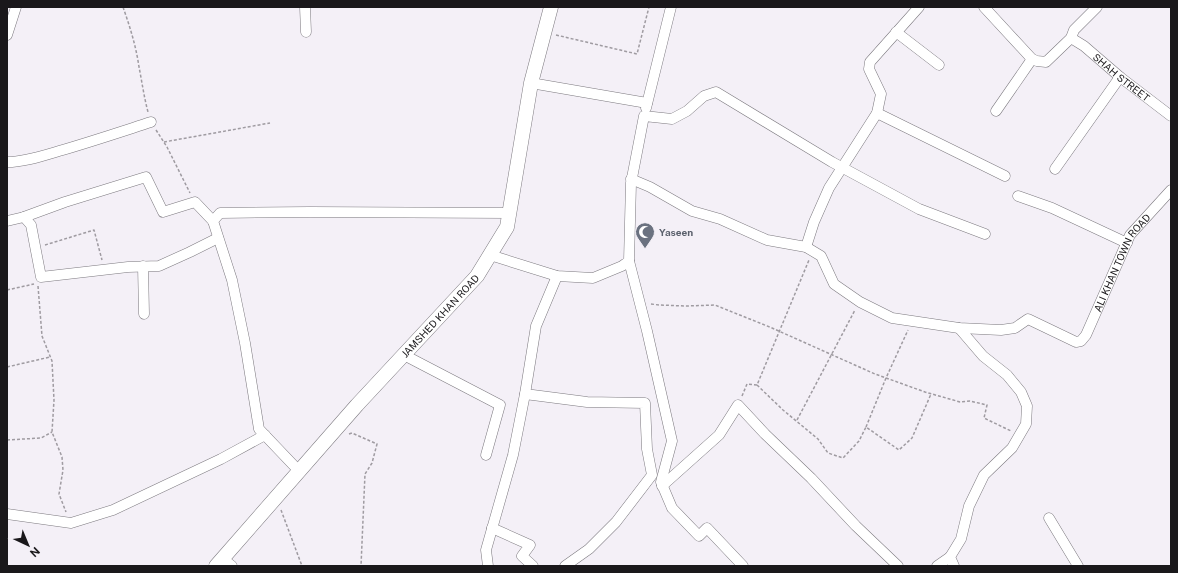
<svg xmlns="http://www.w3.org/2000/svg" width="1178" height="573" font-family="'Public Sans',sans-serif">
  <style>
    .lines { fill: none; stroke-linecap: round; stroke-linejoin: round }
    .street-casing { stroke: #7c797f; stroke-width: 11 }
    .secondary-casing { stroke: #7c797f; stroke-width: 15 }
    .path { stroke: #9f9ba1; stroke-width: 1.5; stroke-dasharray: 3 2; stroke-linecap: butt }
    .street { stroke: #fff; stroke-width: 10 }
    .secondary { stroke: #fff; stroke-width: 14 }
    .labels { text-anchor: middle; stroke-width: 3; stroke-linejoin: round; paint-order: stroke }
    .street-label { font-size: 10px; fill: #1a181b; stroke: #f4f0f7 }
    .worship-label { font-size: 10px; font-weight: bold; fill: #5b616d; stroke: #f4f0f7; text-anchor: start }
  </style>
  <rect width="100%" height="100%" fill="#f4f0f7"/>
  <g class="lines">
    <defs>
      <g id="street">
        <polyline points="305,7 306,32"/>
        <polyline points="984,7 1032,59 1037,61 1046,62 1071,38 1074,30 1097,7"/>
        <polyline points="896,32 939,65"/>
        <polyline points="7,35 16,7"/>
        <path id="s1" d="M1071,38L1084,46L1120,77L1171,116"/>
        <polyline points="531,83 647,103"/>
        <polyline points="646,108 671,7"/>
        <polyline points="996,111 1032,59"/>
        <polyline points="877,113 1005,176"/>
        <path d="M7,162C24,162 42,156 59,151C90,142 120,132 151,122"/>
        <polyline points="1055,169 1120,77"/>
        <path id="s2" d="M631,179L650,187L692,211L720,219L767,240L806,247L821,256L834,284L860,302L892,318L959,328L1001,330L1015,328L1028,319L1076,342L1081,341L1086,335L1130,235L1171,190"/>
        <polyline points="1018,196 1052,208 1127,243"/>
        <polyline points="24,217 65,202 146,177 163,212 195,202 213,221"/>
        <polyline points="7,221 24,217 31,225 41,277 128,267 159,266 190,252 218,238"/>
        <polyline points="806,247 814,222 829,188 877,113 881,94 869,69 870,62 919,7"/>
        <polyline points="490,255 557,276 593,278 622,266 629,261 631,183 644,116 672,119 687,111 704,96 716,92 832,162 919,209 985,234"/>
        <polyline points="629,261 647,331 672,441 661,482 672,508 699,536 707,528 743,566"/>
        <polyline points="143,266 144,314"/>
        <polyline points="404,355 500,405 486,455"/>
        <polyline points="525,394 587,402 645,403 647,449 652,475 616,522 589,549 565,566"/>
        <polyline points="299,471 259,429 245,343 232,280 213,221 220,213 310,212 509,213"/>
        <polyline points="662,486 719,435 738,405 765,434 811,478 856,526 898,566"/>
        <polyline points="7,514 71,523 113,510 221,459 265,435"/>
        <polyline points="1049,518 1078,566"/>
        <polyline points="492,528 530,545 522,556 533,566"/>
        <polyline points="222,558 232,566"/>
        <polyline points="488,566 486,550 513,455 525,394 536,326 557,276"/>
        <polyline points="937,566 950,557"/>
        <polyline points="954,566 950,557 961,539 969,506 984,475 1012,448 1026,424 1027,406 1021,392 1007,375 983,356 959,328"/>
      </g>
      <g id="secondary">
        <path id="s3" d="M216,566L357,405L477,276L507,227L531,83L551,7"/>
      </g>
    </defs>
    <!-- street casing -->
    <use href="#street" class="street-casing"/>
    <!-- secondary casing -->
    <use href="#secondary" class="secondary-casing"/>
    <!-- path -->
    <g class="path">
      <path d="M123,7C130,27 136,46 139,67C142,82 144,97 148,112"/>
      <polyline points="556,35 637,54 649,7"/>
      <polyline points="156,130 167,147 190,193"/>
      <polyline points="164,142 270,123"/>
      <polyline points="45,245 94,230 102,260"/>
      <polyline points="38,286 42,336 52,361 54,400 52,432 62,457 63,470 59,494 66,512"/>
      <polyline points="7,290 34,284"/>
      <polyline points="651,304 659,305 686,306 715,305 772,328 875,374 925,392 960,402 970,401 987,405 984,418 1011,431"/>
      <polyline points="7,367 50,357"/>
      <polyline points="757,385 783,410 818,439 828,453 843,458 859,441 866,427 899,450 912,438 931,394"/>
      <polyline points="742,396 747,384 757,385 809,260"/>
      <polyline points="797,420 855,310"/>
      <polyline points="866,427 886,378 908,330"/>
      <polyline points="349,434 352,433 377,444 372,463 365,474 361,566"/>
      <polyline points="7,440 41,438 52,432"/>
      <polyline points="281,510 302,566"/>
    </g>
    <!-- street -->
    <use href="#street" class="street"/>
    <!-- secondary -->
    <use href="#secondary" class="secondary"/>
  </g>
  <!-- icons -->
  <defs>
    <symbol id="mosque-pin" viewBox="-11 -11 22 30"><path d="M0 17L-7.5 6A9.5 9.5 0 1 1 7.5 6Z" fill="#6b7280" stroke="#f4f0f7"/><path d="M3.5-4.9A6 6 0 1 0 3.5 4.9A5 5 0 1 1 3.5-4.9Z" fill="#fff"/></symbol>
  </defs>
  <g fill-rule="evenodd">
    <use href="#mosque-pin" x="634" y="221" width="22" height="30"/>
  </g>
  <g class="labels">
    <!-- street labels -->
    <g class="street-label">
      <text dy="4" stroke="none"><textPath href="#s1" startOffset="64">SHAH STREET</textPath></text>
      <text dy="4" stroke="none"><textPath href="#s2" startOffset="592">ALI KHAN TOWN ROAD</textPath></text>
      <text dy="4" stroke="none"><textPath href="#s3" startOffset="336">JAMSHED KHAN ROAD</textPath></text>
    </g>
    <!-- worship labels -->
    <g class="worship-label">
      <text x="659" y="236">Yaseen</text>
    </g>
  </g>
  <!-- border -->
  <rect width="1178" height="573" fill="none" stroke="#1a181b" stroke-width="16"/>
  <!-- north arrow -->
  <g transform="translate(28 545) rotate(136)" stroke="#f4f0f7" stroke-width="3" paint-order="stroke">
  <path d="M0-3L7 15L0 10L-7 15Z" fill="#1a181b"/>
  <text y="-6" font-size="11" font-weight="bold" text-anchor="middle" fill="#1a181b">N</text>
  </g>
</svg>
